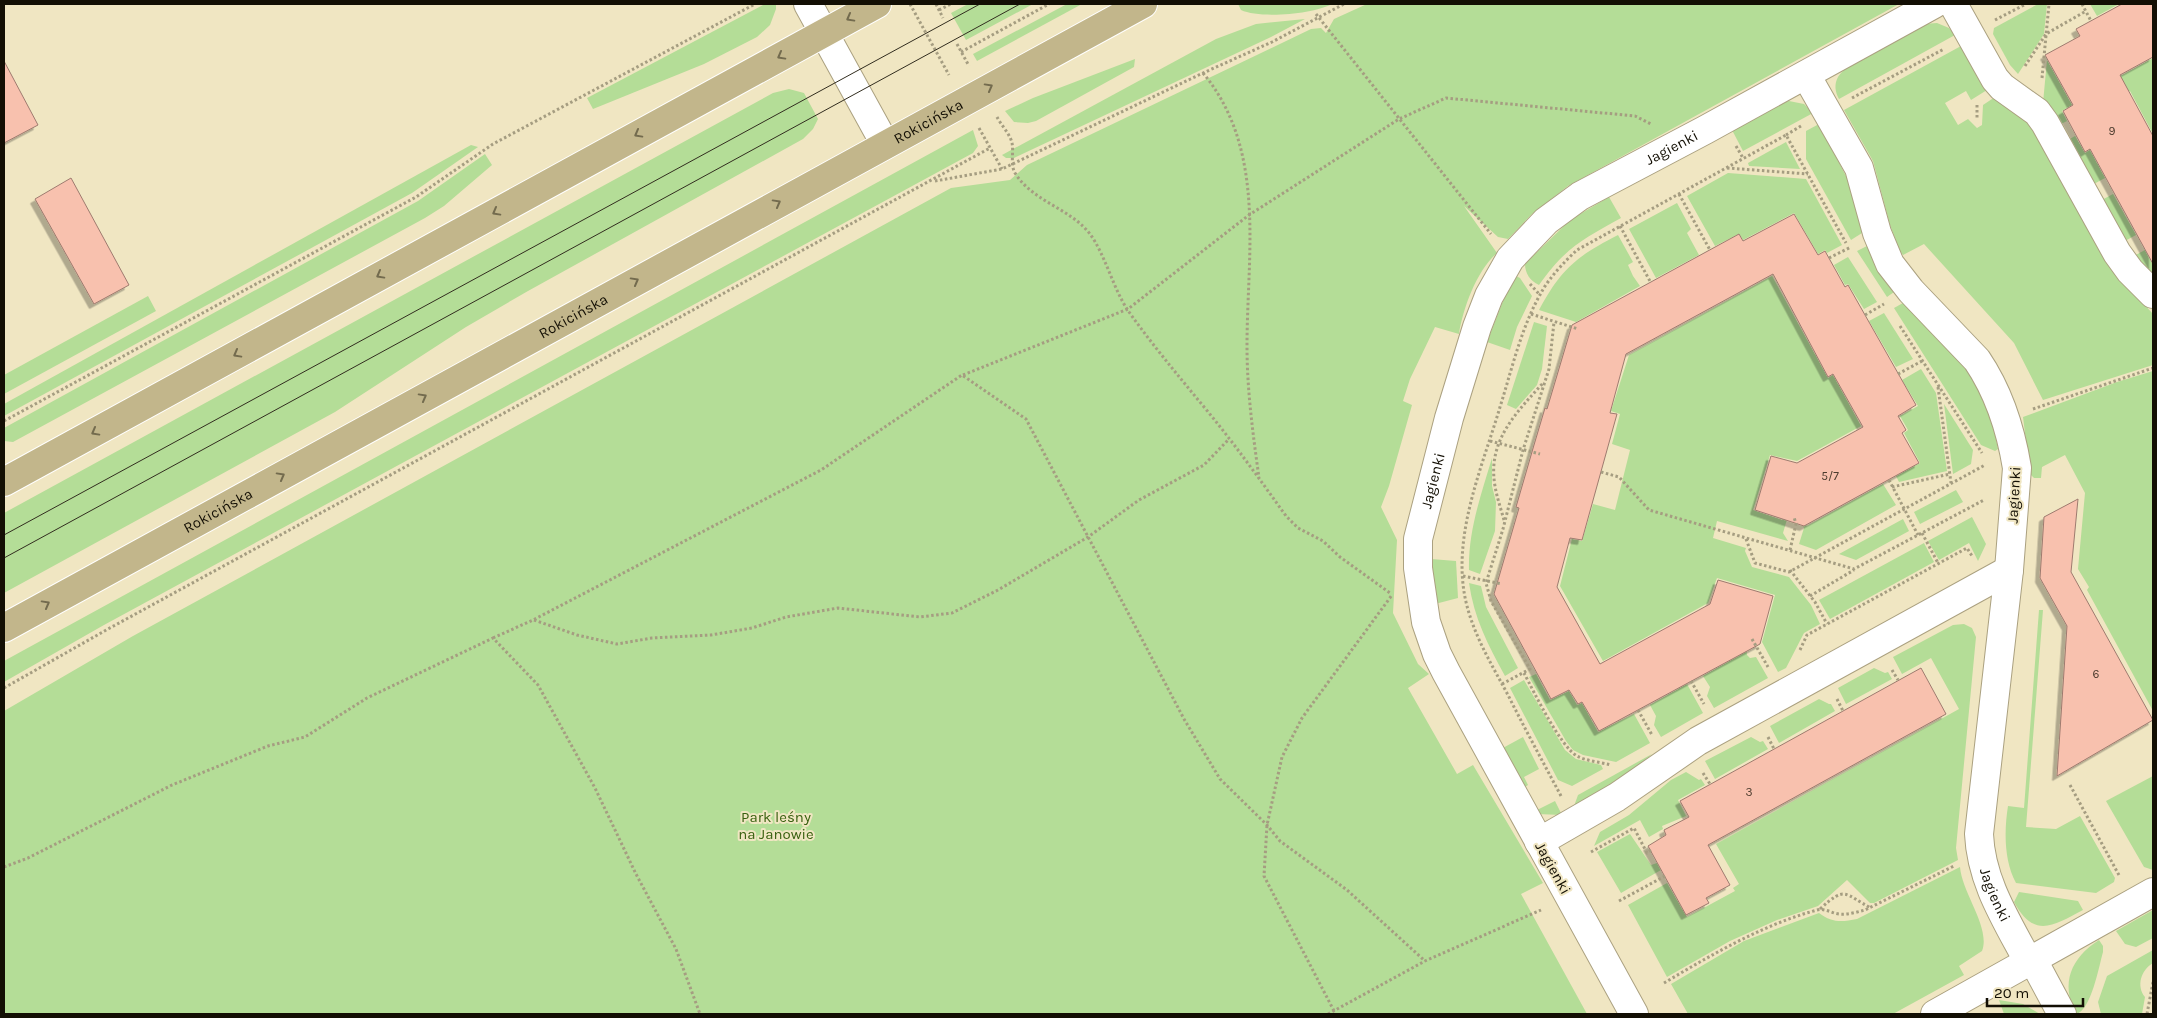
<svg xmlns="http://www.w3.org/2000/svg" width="2157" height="1018" font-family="Karla,sans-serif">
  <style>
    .green { fill: #b4dd97 }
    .building { fill: #f8c1ae; stroke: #9e7b6f; filter: url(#shadow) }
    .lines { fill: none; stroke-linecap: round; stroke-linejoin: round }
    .minor-casing { stroke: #aba180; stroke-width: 30 }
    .major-casing { stroke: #fff; stroke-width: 30 }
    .path { stroke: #a59d81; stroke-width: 3; stroke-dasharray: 2.5 2.5; stroke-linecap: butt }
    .minor { stroke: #fff; stroke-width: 28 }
    .major { stroke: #c2b68b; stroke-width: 28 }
    .tram { stroke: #322d1f; stroke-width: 1 }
    .oneway { stroke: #736b4e }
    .labels { text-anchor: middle; stroke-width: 4; stroke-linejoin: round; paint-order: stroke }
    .number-label { font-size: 12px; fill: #4c3c2e }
    .street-label { font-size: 15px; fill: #130f04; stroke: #f0e6c2 }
    .park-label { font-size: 15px; fill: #396110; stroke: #f0e6c2 }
  </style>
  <defs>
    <filter id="shadow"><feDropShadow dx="-4.5" dy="4.5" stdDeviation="0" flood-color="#0004"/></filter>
  </defs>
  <rect width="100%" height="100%" fill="#f0e6c2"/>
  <!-- green -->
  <g class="green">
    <polygon points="765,4 776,4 776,9 770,25 757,37 704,64 593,109 587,98"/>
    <polygon points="968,4 1033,4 966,40 951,13"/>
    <polygon points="1067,4 1082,4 977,61 973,54"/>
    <path d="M1238,4H1332C1314,14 1260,19 1241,10Z"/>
    <path d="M1367,4H1899L1568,186L1532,214L1508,239L1498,237L1464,206L1497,253C1477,270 1463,308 1459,334L1435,327L1410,379L1403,401L1412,405L1389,486L1381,507L1397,540L1393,613L1418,664L1429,674L1408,688L1457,774L1473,765L1543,883L1521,894L1587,1014H4V711L133,636L951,188L1010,180L1027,165L1311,29L1321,28L1326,33L1334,19Z"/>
    <polygon points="2038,4 2047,4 2044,34 2018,74 2010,65 1993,34 1994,28"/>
    <polygon points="2090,4 2119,4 2097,16"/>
    <polygon points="1305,19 1271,37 1014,158 1006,158 1002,155 1216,39 1256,24"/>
    <path d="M1937,23L1949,28L1955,35L1839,99C1835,92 1834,84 1838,77C1847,61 1906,34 1924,24Z"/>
    <polygon points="1961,46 1987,90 1971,100 1966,91 1945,103 1958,125 1968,119 1977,128 1982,125 1983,105 1995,97 2032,123 2121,279 2153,314 2153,365 2043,400 2014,343 1924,244 1903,255 1900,251 1890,225 1873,161 1844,110"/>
    <polygon points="2153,58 2153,134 2130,91 2116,97 2108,83"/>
    <polygon points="1135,59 1134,67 1036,121 1028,123 1014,122 1005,111 1033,98"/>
    <polygon points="2047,60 2072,105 2062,111 2067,121 2059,125 2043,103"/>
    <polygon points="789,89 804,93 818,119 813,129 803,139 528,291 466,327 335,412 4,593 4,513 773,93"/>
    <polygon points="1789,101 1804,104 1813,113 1743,151 1732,130 1781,103"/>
    <polygon points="1819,124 1848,180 1862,233 1851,240 1806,159 1806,131"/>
    <polygon points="973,130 978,146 973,153 104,625 4,682 4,661 24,650"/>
    <polygon points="2075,136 2085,153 2090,150 2105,178 2092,185 2068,140"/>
    <polygon points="1786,142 1800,169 1749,166 1748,163"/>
    <polygon points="471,145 478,147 412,193 4,416 4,404"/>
    <polygon points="485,154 492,165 444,206 425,218 13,442 4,441 4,428 418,201"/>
    <polygon points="1728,173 1806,179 1842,245 1827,253 1825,250 1818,254 1794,213 1743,240 1739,234 1715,246 1687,196"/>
    <polygon points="2113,194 2136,235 2123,242 2100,201"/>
    <path d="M1609,197L1621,218C1583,239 1565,248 1539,285C1530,281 1525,273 1525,264L1570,220Z"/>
    <polygon points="1677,203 1691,229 1687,233 1699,255 1656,278 1629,229"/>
    <path d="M1618,235L1633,262L1628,265L1633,276L1640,286L1576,322L1539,310C1561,269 1577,256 1618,235Z"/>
    <polygon points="1867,246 1877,269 1894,292 1887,297 1857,251"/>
    <polygon points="2145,250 2153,265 2153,279 2132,257"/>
    <polygon points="1848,257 1877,302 1864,309 1848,284 1845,285 1834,265"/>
    <polygon points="1516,276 1520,278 1532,296 1517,327 1510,350 1487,342 1505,296"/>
    <polygon points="1772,276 1828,378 1833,375 1861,426 1797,461 1770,455 1753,510 1782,520 1784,515 1788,516 1783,533 1788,541 1717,521 1713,538 1746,548 1745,551 1752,567 1789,577 1811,605 1820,624 1804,633 1786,668 1778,672 1762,642 1775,595 1717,578 1708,603 1603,661 1560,586 1572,539 1582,541 1593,504 1615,510 1630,450 1612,444 1620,414 1611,411 1629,355"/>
    <polygon points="148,296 156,311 4,394 4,375"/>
    <polygon points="1903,303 1968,370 1991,415 1998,449 1995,451 1981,445 1894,308"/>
    <polygon points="1884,313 1913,359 1896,367 1869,321"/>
    <polygon points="1534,322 1547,326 1542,369 1537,385 1516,409 1507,405"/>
    <polygon points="1921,369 1936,393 1947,471 1899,482 1896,476 1920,463 1904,433 1908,430 1900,416 1918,406 1902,380"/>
    <polygon points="2153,371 2153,711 2087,590 2089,587 2078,569 2085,493 2065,455 2042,467 2041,478 2034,478 2030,474 2023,417 2117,382"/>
    <polygon points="1944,404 1973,450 1971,464 1953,474"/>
    <path d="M1492,458V486L1496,502L1495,531L1480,574L1469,570C1468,531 1481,495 1492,458Z"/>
    <polygon points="1883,484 1896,505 1816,550 1799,544 1804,528 1797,516 1800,514 1807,526"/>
    <polygon points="1956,490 1963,502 1920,524 1914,512"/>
    <polygon points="1972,517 1986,544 1978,561 1969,543 1939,560 1928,541"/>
    <polygon points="1903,519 1909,531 1856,560 1839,554"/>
    <polygon points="1924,543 1934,562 1830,619 1819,600"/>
    <polygon points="1431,559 1456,561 1458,598 1435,604"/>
    <path d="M1469,583L1481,586L1486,607L1518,668L1505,676C1488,645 1474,618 1469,583Z"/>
    <path d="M2039,610H2043L2026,827L2056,829L2080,816L2115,878L2114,882L2096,893L2016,883C2004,861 2004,831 2008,806L2024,808Z"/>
    <polygon points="1964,624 1972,628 1976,637 1956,848 1958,860 1874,903 1870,903 1847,880 1818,906 1777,920 1730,941 1667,977 1628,905 1667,883 1687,917 1735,891 1733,888 1739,884 1716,844 1959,709 1931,658 1902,674 1893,657 1953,625"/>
    <polygon points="1746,647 1747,655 1750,658 1756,657 1768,678 1714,708 1707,696 1710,687 1703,676 1740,655 1738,650"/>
    <polygon points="1874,668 1885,673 1888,672 1892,679 1846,704 1838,688"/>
    <polygon points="1536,674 1550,700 1569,691 1577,705 1582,703 1598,732 1634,714 1650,743 1616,762 1583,755 1573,750 1566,741 1529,677"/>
    <polygon points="1524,680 1565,750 1576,759 1601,765 1603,769 1572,786 1558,780 1510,688"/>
    <polygon points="1687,684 1703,713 1661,737 1654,725 1656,716 1650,705"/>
    <polygon points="1819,699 1829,704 1831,704 1835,711 1779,743 1770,726"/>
    <polygon points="1523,737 1539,769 1524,777 1528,785 1525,787 1537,810 1555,801 1562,815 1537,814 1501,749"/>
    <polygon points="1751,737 1760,742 1763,741 1768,749 1715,779 1705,761"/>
    <polygon points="1652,754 1620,782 1573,809 1578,795"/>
    <polygon points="1686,772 1699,780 1701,779 1705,785 1678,800 1686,816 1662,826 1663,829 1649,837 1640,820 1594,846 1600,832 1629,815 1671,780"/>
    <polygon points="2153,776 2153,870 2144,867 2106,801"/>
    <polygon points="1630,834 1651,865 1657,863 1661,870 1621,893 1597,852"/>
    <path d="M1960,867C1962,893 1991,928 1982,951L1959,966L1964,975L1893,1014H1688L1671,984L1744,941L1819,913C1832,923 1842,922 1857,919Z"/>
    <path d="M2019,892L2078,901L2083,910C2053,926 2034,939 2014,902Z"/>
    <polygon points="2153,910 2153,938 2136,947 2125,944 2116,931"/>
    <path d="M2099,940L2103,946V952C2099,966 2091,1011 2076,1014C2060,983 2071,958 2099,940Z"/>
    <path d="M2153,950V963C2141,970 2136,986 2145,997L2142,1014H2101L2098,1002L2107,976Z"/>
    <polygon points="1999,1000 2023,1004 2040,1014 2004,1014"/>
  </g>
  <!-- building -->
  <g class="building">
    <polygon points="2122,4 2153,4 2153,57 2120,75 2153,136 2153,264 2090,149 2085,152 2063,111 2073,105 2045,55 2080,36 2076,29"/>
    <polygon points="4,61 38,125 4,143"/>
    <polygon points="71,178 129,285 94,304 35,199"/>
    <polygon points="1794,214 1818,255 1825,251 1845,287 1848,285 1916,405 1898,416 1906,430 1902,433 1919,463 1804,526 1755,510 1771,456 1797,463 1863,427 1833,374 1828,377 1773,274 1626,354 1610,413 1617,414 1582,540 1570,538 1557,587 1600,664 1710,604 1718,580 1773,596 1760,644 1599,731 1582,702 1578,704 1569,690 1551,699 1494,594 1519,508 1516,507 1534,445 1545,408 1547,409 1572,325 1739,234 1743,241"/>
    <polygon points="2078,499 2071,572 2153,720 2057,776 2067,626 2040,578 2044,517"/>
    <polygon points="1921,668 1946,714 1708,845 1730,885 1706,898 1709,903 1686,915 1648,846 1666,835 1664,830 1689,817 1680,801"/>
  </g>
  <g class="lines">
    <defs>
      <g id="minor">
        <polyline points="808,4 885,144"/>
        <polyline points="1953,4 1995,79 2002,87 2037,112 2045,123 2117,253 2130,271 2153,294"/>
        <path id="s1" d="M1806,75L1859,168L1877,233L1890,264L1911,291L1977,360C1998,391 2011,431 2017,468L2009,570L1979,834C1981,882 2007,921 2029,963"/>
        <polyline points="1539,842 1617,797 1698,741 2009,570"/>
        <polyline points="2033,960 2062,1014"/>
        <path id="s2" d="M1634,1014L1446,672L1437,654L1426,622L1418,568V539L1449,418L1477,327L1489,296L1510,259L1546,221L1580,196L1705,130L1934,4"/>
        <polyline points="1935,1014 2153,892"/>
      </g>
      <g id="major">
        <polyline points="4,482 877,4"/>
        <path id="s3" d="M4,628L1143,4"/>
      </g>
    </defs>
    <!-- minor casing -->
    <use href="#minor" class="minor-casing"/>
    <!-- major casing -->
    <use href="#major" class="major-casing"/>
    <!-- path -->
    <g class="path">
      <polyline points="910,4 949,75"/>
      <polyline points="936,4 943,18"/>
      <polyline points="2082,4 2091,21"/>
      <polyline points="939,10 951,4"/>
      <polyline points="1316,14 1491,234"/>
      <polyline points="1995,20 2026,4"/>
      <polyline points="957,44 969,66"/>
      <polyline points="961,52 1049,4"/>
      <polyline points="2025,66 2046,34 2086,11"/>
      <path d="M1203,73C1267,150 1247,254 1247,346C1247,391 1253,434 1259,478"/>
      <polyline points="2042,78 2049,4"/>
      <polyline points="1852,98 1944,49"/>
      <polyline points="1977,105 1977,120"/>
      <path d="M997,117C1001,125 1010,134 1012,143C1014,152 1010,164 1015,173C1033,202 1070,208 1090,234C1106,256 1113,289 1129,312C1154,347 1181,379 1209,413C1236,446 1261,481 1286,516L1298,528L1323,541L1340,557L1390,593"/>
      <polyline points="979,128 1002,169"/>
      <polyline points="1786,135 1801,126"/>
      <polyline points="1736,146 1743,158"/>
      <polyline points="1727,168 1808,174"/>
      <polyline points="935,181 1002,169 1203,73 1272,42 1344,4"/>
      <polyline points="1679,194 1710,250"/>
      <polyline points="1620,226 1651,283"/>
      <polyline points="1829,258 1851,247"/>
      <polyline points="1530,284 1540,295"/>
      <polyline points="1531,314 1578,329"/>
      <polyline points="1865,315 1884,304"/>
      <polyline points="1900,326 1982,453"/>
      <polyline points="1898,374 1922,361"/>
      <polyline points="963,375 1128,309 1249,215 1399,119 1446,98 1635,116 1651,124"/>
      <polyline points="1938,387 1951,483"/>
      <polyline points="2033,409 2153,368"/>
      <polyline points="4,421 416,197 493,144 755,4"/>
      <polyline points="1490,441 1540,454"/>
      <polyline points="1601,472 1619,477 1649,510 1854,569 1984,500"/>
      <polyline points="1889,480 1918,535"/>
      <polyline points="1892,487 1950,474"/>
      <path d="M1504,520C1501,509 1497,498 1495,486C1487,441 1516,413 1544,382"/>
      <polyline points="1922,533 1938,563"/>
      <polyline points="1746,539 1755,563 1789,572 1985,465"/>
      <polyline points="1790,550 1796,524 1794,517"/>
      <polyline points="1790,570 1815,602 1827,624"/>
      <polyline points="1463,576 1502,584"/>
      <polyline points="1810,596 1854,570"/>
      <polyline points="534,620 577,635 617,644 652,638 711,635 752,628 786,617 838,608 920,617 952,613 998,590 1088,537 1139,500 1204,465 1229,439"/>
      <polyline points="493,638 533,620 821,470 962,375 1026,419 1184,719 1220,779 1267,825 1280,841 1347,890 1425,961"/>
      <polyline points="1752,639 1768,667"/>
      <polyline points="1800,650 1807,635 1967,548 1972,556"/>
      <polyline points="1892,670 1898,680"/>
      <path d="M1524,673C1534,692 1560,746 1577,756C1586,761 1600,762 1611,765"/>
      <polyline points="1691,681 1704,704"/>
      <polyline points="1502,684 1530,669 1491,601 1486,583 1503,529 1523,450 1549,369 1554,322"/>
      <polyline points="4,688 108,629 990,148"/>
      <polyline points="1837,699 1843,711"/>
      <polyline points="1638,710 1652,735"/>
      <polyline points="1768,737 1774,749"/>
      <polyline points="1703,773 1710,784"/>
      <polyline points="2070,785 2120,877"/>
      <path d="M1561,796C1543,762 1525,729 1508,695C1492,665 1474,636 1466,602C1451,537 1482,468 1500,407C1512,369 1521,328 1541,293C1549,278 1564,262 1577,250L1786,135L1846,243"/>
      <polyline points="1591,852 1634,828 1647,853 1651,850"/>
      <polyline points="4,867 28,858 172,785 268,746 305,737 367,698 493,638 538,685 595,788 636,874 676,949 700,1014"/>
      <polyline points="1619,901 1665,876"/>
      <path d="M1820,909C1846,885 1844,894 1871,908"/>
      <path d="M1664,983C1713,954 1762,925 1817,910C1825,908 1831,913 1839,914C1848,915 1857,912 1865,910L1954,866"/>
      <polyline points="1334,1011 1264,876 1267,825 1282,757 1302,718 1392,595"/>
      <polyline points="1328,1014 1425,961 1541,910"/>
      <polyline points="2147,1014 2153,982"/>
    </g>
    <!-- minor -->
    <use href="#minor" class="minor"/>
    <!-- major -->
    <use href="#major" class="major"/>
    <!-- tram -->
    <g class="tram">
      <polyline points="4,535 980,4"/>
      <polyline points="4,558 1020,4"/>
    </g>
  </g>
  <!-- one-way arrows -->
  <defs><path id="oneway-chevron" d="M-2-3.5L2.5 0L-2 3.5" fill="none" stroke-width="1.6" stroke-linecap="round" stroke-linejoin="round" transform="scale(1.25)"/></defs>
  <g class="oneway">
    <use href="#oneway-chevron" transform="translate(850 18) rotate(151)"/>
    <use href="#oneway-chevron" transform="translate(781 56) rotate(151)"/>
    <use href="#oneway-chevron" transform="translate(989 87) rotate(-29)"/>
    <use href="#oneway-chevron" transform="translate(638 134) rotate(151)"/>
    <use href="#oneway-chevron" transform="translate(777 203) rotate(-29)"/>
    <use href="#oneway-chevron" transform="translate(496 212) rotate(151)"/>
    <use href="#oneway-chevron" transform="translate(380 275) rotate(151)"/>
    <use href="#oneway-chevron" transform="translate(635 281) rotate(-29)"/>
    <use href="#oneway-chevron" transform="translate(237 354) rotate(151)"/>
    <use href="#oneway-chevron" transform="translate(423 397) rotate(-29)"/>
    <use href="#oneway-chevron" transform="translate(95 432) rotate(151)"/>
    <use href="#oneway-chevron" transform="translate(281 476) rotate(-29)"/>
    <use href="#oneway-chevron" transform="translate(46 604) rotate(-29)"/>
  </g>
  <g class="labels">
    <!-- number labels -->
    <g class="number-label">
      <text x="2112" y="135">9</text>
      <text x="1830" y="480">5/7</text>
      <text x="2096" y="678">6</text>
      <text x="1749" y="796">3</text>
    </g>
    <!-- street labels -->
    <g class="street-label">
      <text dy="5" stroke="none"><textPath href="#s3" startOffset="1054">Rokicińska</textPath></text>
      <text dy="5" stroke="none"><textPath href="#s2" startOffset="1022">Jagienki</textPath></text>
      <text dy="5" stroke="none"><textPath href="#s3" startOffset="649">Rokicińska</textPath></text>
      <text dy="5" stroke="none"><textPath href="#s2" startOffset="588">Jagienki</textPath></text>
      <text transform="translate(2014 495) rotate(-87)" y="5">Jagienki</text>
      <text dy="5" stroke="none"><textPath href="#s3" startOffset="244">Rokicińska</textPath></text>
      <text transform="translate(1553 868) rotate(61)" y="5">Jagienki</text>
      <text dy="5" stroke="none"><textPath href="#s1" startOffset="885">Jagienki</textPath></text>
    </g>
    <!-- park labels -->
    <g class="park-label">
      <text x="776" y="822">Park leśny<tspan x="776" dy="17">na Janowie</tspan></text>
    </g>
  </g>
  <!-- border -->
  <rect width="2157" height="1018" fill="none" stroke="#130f04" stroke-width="10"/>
  <!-- scale -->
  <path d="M1987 998v8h96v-8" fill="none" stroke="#130f04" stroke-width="2.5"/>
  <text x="1994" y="998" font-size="15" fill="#130f04" stroke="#f0e6c2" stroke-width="4" paint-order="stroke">20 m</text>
</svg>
